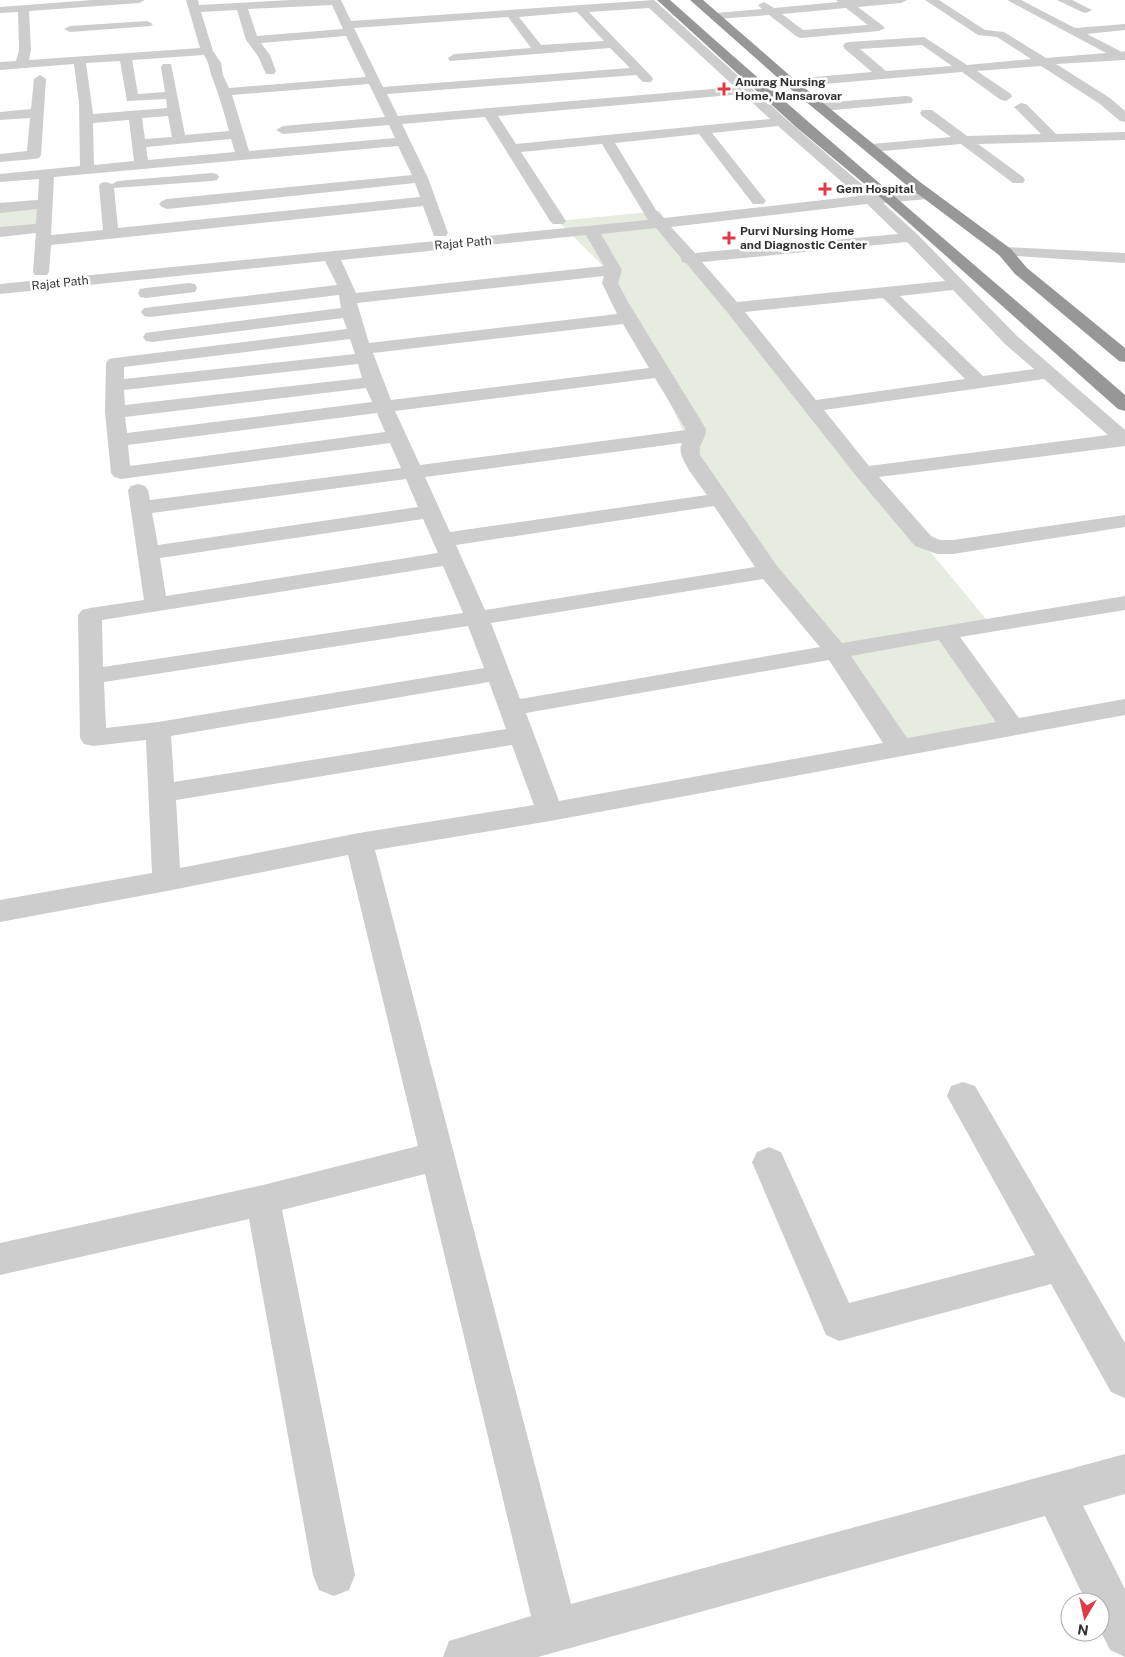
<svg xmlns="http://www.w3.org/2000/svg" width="1125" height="1657" font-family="'Public Sans',sans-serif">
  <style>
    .green { fill: #e6ecdf }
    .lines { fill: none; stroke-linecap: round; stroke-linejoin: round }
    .minor { fill: #cdcdcd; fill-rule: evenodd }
    .highway { fill: #979797; fill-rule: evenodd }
    .poi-dot { fill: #de3b47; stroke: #fff; stroke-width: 2 }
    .labels { text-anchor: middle; stroke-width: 5; stroke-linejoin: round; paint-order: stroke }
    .far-poi-label { font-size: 12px; font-weight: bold; fill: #303030; stroke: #fff; text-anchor: start }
    .far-street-label { font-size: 12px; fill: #303030; stroke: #fff }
  </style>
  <rect width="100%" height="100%" fill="#fff"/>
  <!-- green -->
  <g class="green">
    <polygon points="46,199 44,226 0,231 0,203"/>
    <polygon points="660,211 688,259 991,625 945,632 1012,726 900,748 774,573 686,437 609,272 558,221"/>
  </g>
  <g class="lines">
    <!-- minor -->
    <g class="minor">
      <path d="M93,0H145L139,3L29,11L31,50L29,60L200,48L186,0H198L199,5L292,0H341L351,21L654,0L786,119L873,194L927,191L932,192L934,195L932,198L927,199L883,203L917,234L1017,336L1125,430V446L879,477L931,536L940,540H953L1125,515V527L953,554H937L915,546L857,477L727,312L686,263L682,262L681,258L656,228L601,234L622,270L618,283L628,302L706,429C706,440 698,443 700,455L777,566L842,643L1125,596V610L960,637L1019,718L1125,699V715L550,821L375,850L571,1604L1125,1454V1494L1083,1506L1125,1589V1657L1110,1650L1100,1630V1602H1086L1045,1516L538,1657H443L449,1641L531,1616L425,1174L282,1210L355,1575L349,1590L334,1596L319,1590L313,1575L249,1219L0,1275V1243L263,1185L418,1146L348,855L167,891L0,922V900L152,873L146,740L93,746L84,744L80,738L78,615L82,610L90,608L144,600L128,490L131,486L138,484L145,486L148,490L150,500L401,468L390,443L121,479L114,477L111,473L105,412L106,363L109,359L115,358L347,329L343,318L152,342L146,341L143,337L146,333L152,332L341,308L339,295L150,317L144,316L141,312L144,308L337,285L325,261L0,294V284L648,220L602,144L521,152L566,221L563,224H553L550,221L485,117L402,124L428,178L448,233L446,236H434L423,206L51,245L49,272L47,275H35L33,272L36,233L0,237V227L36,224L37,209L0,213V203L38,200L39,179L0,182V174L80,166L79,103L74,64L0,70V62L16,61L19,50L18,12L0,13V7ZM332,5L343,29L257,36L248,9ZM649,8L735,87L398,116L387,94L636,75L643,82H651L653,79L651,76L589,12ZM237,10L246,40L258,56L266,74H274L276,71L270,55L261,43L346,36L366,77L229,88L223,75L221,63L213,51L201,12ZM577,12L604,41L541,45L519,17ZM508,17L531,48L454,54L448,58L450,61L610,48L630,68L383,87L354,28ZM204,55C209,62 209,69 212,77C219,95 224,112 229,131L185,135L171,64H163L161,67L165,92L138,94L132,60ZM120,61L127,101L166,99L167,108L93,114L86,63ZM369,84L385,117L283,126L276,130L283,134L389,125L395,138L249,151L232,95ZM743,94L770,119L516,144L498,116ZM168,116L172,137L145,139L142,118ZM129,120L134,161L94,165L93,123ZM778,126L858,196L664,218L656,210L615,143L699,134L753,204H763L766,201L712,133ZM231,139L235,152L148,160L146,147ZM398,146L412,175L167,199L162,201L159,204L162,207L167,209L415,183L420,197L118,228L114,188L212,181L217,180L219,177L217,174L212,173L118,181L112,184L106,182L101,183L99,186L103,230L51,235L54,177ZM867,204L898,234L695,253L671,227ZM586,235L604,266L356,293L341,260ZM907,242L945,281L737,302L702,262ZM604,276L602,283L617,314L369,343L357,303ZM953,290L1005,344L1034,369L983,376L900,296ZM883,298L965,379L816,400L745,312ZM623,324L649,368L391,400L373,353ZM350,339L355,354L124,379V367ZM358,364L362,378L125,405L124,390ZM655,378L686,430L420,465L395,411ZM1044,379L1108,435L869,466L824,410ZM366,388L372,402L127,433L125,417ZM377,413L385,432L130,466L128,445ZM682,443C674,455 699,483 707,495L450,532L425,477ZM406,479L418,507L158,545L152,513ZM714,506L755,567L485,610L456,545ZM423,519L438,553L166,596L160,558ZM443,566L463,613L103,667L102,620ZM763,579L820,647L520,699L491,623ZM468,626L484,668L158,722L106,728L104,682ZM939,640L996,722L907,738L851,656ZM829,660L883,743L559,801L526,713ZM489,682L506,729L174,782L171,736ZM512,745L534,805L359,833L180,868L176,800Z"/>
      <path d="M836,0H907L901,3L858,7L883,26L885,28L879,31L800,38L796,36L769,15L716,19L710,16L716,13L762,9L758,5L764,2L774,8L838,2ZM846,8L868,25L803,30L782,14Z"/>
      <path d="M925,0H939L985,30L1004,32L1046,58L1106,53L1007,0H1021L1075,28L1125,24V30L1087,34L1122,52L1125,51V60L1056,64L1110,98L1125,111V122L1120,121L1100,104L1041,66L977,71L1011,94L1012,97L1006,101L1001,100L962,72L791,87L785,83L791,79L872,72L845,49L843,46L845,43L849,42L924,37L967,65L1031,59L997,37L978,35ZM922,45L952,66L886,71L860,49Z"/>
      <polygon points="1057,0 1072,0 1092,10 1086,13 1082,12"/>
      <polygon points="147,21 153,24 151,26 70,32 64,29 70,26"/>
      <polygon points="40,75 46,79 41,155 39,158 34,159 0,162 0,154 27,151 30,118 0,120 0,112 31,109 34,79"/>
      <polygon points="906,96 911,97 913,100 911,103 822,111 815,107 822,103"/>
      <polygon points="1021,103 1026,104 1056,134 1125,132 1125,140 978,144 1023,177 1025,180 1023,183 1013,183 961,144 871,152 864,148 871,144 951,137 922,116 920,113 922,110 932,110 967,136 1041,134 1014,107"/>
      <polygon points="1005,247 1125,253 1125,263 999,255 997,252 999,249"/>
      <polygon points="189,283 195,284 197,288 195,292 146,298 140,297 138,293 140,289 146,288"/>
      <polygon points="963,1082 975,1086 1125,1343 1125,1398 1111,1392 1051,1284 839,1341 826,1335 752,1162 757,1152 769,1147 781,1152 849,1303 1035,1255 947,1096 951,1086"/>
    </g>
    <!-- highway -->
    <g class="highway">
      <path d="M657,0H670C820,134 973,263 1125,395V411L1118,409L873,191L796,127Z"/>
      <polygon points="690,0 703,0 795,80 920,182 1011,249 1027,268 1125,348 1125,362 1119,361 1015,274 999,255 910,188 787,86"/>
    </g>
  </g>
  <!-- markers -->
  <g class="poi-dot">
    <path d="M721.5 81.5h5v5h5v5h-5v5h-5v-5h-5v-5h5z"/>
    <path d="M822.5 181.5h5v5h5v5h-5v5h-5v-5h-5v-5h5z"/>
    <path d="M726.5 230.5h5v5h5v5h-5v5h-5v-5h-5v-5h5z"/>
  </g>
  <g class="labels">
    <!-- far-poi labels -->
    <g class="far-poi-label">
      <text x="735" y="86">Anurag Nursing<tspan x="735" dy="14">Home, Mansarovar</tspan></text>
      <text x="836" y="193">Gem Hospital</text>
      <text x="740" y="235">Purvi Nursing Home<tspan x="740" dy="14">and Diagnostic Center</tspan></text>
    </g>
    <!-- far-street labels -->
    <g class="far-street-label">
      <text transform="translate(463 243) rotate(-5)" y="4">Rajat Path</text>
      <text transform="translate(60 283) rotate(-6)" y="4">Rajat Path</text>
    </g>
  </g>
  <!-- north arrow -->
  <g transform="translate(1085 1617) rotate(189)"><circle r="24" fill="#ffffff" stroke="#acacac"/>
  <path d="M0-4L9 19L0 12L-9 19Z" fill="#de3b47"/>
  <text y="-8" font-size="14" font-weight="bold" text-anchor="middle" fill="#303030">N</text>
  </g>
</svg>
